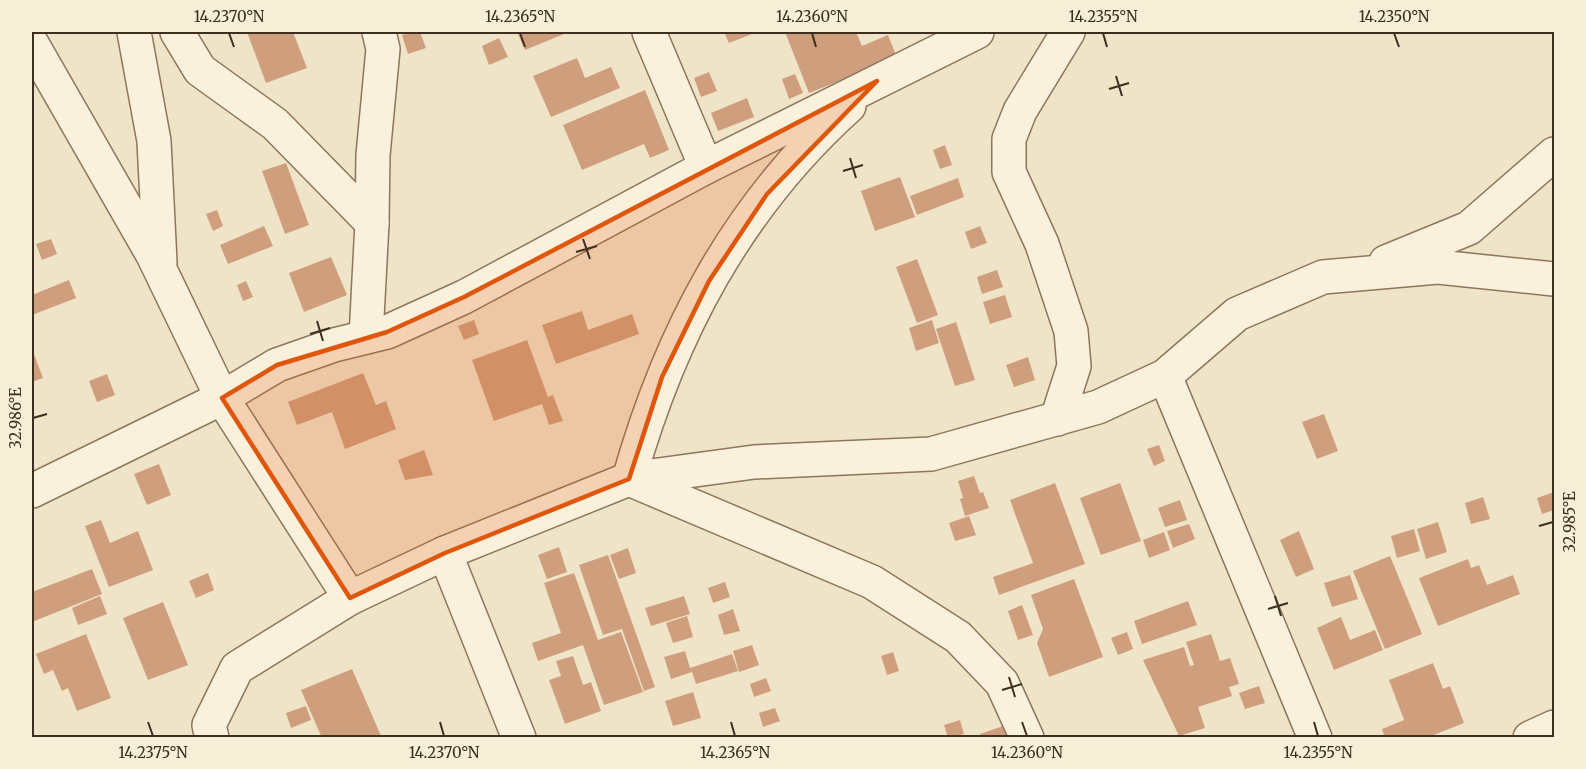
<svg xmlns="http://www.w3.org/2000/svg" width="1586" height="769" font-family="Merriweather,serif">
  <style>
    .building { fill: #cf9f7d }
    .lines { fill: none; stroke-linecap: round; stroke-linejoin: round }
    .minor-casing { stroke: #8d765c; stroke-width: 36 }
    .minor { stroke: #faf1dc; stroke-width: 33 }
    .marked { fill: #df570d; fill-opacity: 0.2; stroke: #df570d; stroke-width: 4.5; stroke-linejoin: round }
    .ticks { fill: none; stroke: #3d2e20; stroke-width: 2 }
    .neatline { fill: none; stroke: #3d2e20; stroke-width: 2 }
    .ticks-label { font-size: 15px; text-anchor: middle; fill: #3d2e20 }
  </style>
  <rect width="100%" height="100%" fill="#f0e4c8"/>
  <!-- building -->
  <g class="building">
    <polygon points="247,32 293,32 307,68 266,83"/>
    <polygon points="414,32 420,32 426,48 408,54 402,35"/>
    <polygon points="517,32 569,32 525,50"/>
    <polygon points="724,32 757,32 729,43"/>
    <polygon points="785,32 856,32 862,46 888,35 897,58 809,93"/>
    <polygon points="499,38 508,57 489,65 482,46"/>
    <polygon points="577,58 585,78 611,67 620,88 551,117 533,76"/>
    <polygon points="709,72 717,91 701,97 694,78"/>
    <polygon points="795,74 803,93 789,99 782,79"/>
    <polygon points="645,90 669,150 650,158 644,144 582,170 563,125"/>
    <polygon points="747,98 754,117 718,131 711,113"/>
    <polygon points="945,145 952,165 940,169 933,150"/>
    <polygon points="286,163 309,225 285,234 262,171"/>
    <polygon points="900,177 915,217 875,231 861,191"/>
    <polygon points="958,178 964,197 917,215 910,196"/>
    <polygon points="217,210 223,226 213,231 206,214"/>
    <polygon points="264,226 273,246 228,264 220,245"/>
    <polygon points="980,226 987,243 971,249 965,232"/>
    <polygon points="51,239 57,254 42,260 36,244"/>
    <polygon points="331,257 347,295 304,312 289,273"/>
    <polygon points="917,259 938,315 917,323 896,267"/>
    <polygon points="997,270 1003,287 982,294 977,277"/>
    <polygon points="69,280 76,298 32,315 32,295"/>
    <polygon points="246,281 253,297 243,301 237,285"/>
    <polygon points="1005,295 1012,317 990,324 983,302"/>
    <polygon points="582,311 588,330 632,314 639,334 556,364 542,325"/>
    <polygon points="474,320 479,334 464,340 458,326"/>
    <polygon points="932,320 939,343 916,351 909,328"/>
    <polygon points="956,322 975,380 955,386 936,329"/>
    <polygon points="527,340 548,397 553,395 563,421 549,425 542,404 494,421 472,360"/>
    <polygon points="32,349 43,378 32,382"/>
    <polygon points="1028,357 1035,380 1014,387 1006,365"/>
    <polygon points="363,373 376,405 386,401 396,429 345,449 332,412 297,425 288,402"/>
    <polygon points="107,374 115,395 97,402 89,381"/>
    <polygon points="1324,414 1338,451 1317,459 1302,422"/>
    <polygon points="1159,445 1165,461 1154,466 1147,449"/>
    <polygon points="424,450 433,475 405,480 398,460"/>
    <polygon points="159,464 171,495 147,505 134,474"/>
    <polygon points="974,476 980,493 983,492 989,508 965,516 960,499 963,498 958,481"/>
    <polygon points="1055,483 1085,564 999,595 993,577 1033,563 1010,500"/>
    <polygon points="1120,483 1141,541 1101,555 1080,498"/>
    <polygon points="1554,492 1554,510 1542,514 1537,498"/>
    <polygon points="1483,497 1490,519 1471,524 1465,503"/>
    <polygon points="1180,500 1187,520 1165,527 1158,508"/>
    <polygon points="969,516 976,535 955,541 949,523"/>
    <polygon points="101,520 110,543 138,531 153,570 109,587 85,526"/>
    <polygon points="1438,522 1447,552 1426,559 1417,529"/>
    <polygon points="1189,524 1195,539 1173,548 1167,531"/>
    <polygon points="1414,529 1420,551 1397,558 1391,536"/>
    <polygon points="1299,531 1314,569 1296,577 1280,540"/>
    <polygon points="1164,532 1170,550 1149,558 1143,540"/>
    <polygon points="559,547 567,572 547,579 538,555"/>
    <polygon points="628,548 636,573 619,579 610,555"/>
    <polygon points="608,555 655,687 644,691 622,629 603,635 579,565"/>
    <polygon points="1390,556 1422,634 1385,649 1353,571"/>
    <polygon points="1468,559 1471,568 1479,565 1487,585 1513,575 1520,594 1438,626 1419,578"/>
    <polygon points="92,569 102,594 32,622 32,592"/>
    <polygon points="208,573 214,590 196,598 189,581"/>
    <polygon points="574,573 598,640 621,632 643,692 604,705 583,645 538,661 532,643 561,633 544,583"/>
    <polygon points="1350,575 1358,599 1332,607 1324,583"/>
    <polygon points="1074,579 1103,657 1049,677 1037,643 1043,629 1031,595"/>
    <polygon points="725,582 730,597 713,603 708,588"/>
    <polygon points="100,596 107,614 78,625 72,608"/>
    <polygon points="684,596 690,614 651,626 645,608"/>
    <polygon points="1188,601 1197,625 1142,644 1134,621"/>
    <polygon points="163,602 188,665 148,680 123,618"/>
    <polygon points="1022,605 1033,635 1018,640 1008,611"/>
    <polygon points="733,609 740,631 724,635 718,615"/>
    <polygon points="687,616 693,637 673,643 666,623"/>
    <polygon points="1341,617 1350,640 1375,630 1383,650 1334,670 1317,628"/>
    <polygon points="1127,632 1133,649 1118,655 1111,638"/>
    <polygon points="86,634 111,698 77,711 68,688 62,691 53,670 44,674 36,654"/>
    <polygon points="1211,634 1220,661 1230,658 1239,684 1229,687 1232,696 1198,707 1205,728 1179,736 1143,660 1184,647 1190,666 1194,665 1186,642"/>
    <polygon points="752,645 759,665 739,672 733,651"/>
    <polygon points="685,651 690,668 732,654 738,671 696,684 692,672 671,679 664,657"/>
    <polygon points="893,652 899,671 887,675 881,656"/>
    <polygon points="573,656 583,685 591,682 601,711 565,724 549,680 561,676 556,661"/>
    <polygon points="1433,663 1443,689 1450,686 1464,723 1426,738 1385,738 1382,729 1404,720 1389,680"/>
    <polygon points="352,669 382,738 322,738 301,690"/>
    <polygon points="766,678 771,691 754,697 750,684"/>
    <polygon points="1259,686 1265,703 1245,709 1239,693"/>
    <polygon points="693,692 701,718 673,726 665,701"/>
    <polygon points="306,706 311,720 291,728 286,713"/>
    <polygon points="775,708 780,721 763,727 759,713"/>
    <polygon points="960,720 964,734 948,738 944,725"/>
    <polygon points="1009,724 1014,738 981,738 980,734"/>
  </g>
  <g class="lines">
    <defs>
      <g id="minor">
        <polyline points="134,32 154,141 160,262"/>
        <polyline points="177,32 200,70 275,124 372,223 373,155 383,49 379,32"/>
        <polyline points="649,32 706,167"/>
        <polyline points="32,44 153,255 222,398 350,598 237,668 209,725 212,738"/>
        <path d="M849,106C736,208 670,334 629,479L872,582L958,637L1002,683L1027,738"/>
        <polyline points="1386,262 1469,228 1554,154"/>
        <polyline points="366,337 372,223"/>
        <polyline points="1165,376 1315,738"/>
        <polyline points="1057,419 1074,366 1071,331 1042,244 1009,172 1009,139 1020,111 1068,32"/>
        <polyline points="32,491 222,398 277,365 334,345 387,332 464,297 706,167 977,32"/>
        <polyline points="445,553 519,738"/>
        <polyline points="350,598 445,553 629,479 754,462 931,454 1098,407 1165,376 1237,314 1323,277 1438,267 1554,279"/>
        <polyline points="1530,738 1554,727"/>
      </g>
    </defs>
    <!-- minor casing -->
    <use href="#minor" class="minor-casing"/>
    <!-- minor -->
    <use href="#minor" class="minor"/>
  </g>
  <!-- marked area -->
  <path class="marked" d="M877,81L767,194L709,281L662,377L629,479L445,553L350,598L222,398L277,365L387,332L464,297Z"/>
  <!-- ticks -->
  <path class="ticks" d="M229,33L234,47M520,33L525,47M812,33L816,47M1103,33L1107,47M1394,33L1399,47M1116,76L1122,96M1109,89L1129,83M850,158L856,178M843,171L863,165M583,239L590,259M576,252L597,246M317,321L323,341M310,334L330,328M33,418L47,414M1539,526L1553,522M1275,596L1281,616M1268,609L1288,603M1009,677L1015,697M1002,690L1022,684M148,722L153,736M440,722L444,736M731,722L735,736M1022,722L1027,736M1314,722L1318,736"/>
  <!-- border -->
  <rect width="1586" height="769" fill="none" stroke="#f7eed8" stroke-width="66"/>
  <rect x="33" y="33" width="1520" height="703" class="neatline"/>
  <g class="ticks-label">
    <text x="229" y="22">14.2370°N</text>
    <text x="520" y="22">14.2365°N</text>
    <text x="812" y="22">14.2360°N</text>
    <text x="1103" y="22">14.2355°N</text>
    <text x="1394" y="22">14.2350°N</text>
    <text transform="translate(16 418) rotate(-90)" y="5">32.986°E</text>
    <text transform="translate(1570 522) rotate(-90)" y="5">32.985°E</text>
    <text x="153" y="758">14.2375°N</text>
    <text x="444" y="758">14.2370°N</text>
    <text x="735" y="758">14.2365°N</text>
    <text x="1027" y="758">14.2360°N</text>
    <text x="1318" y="758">14.2355°N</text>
  </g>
</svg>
